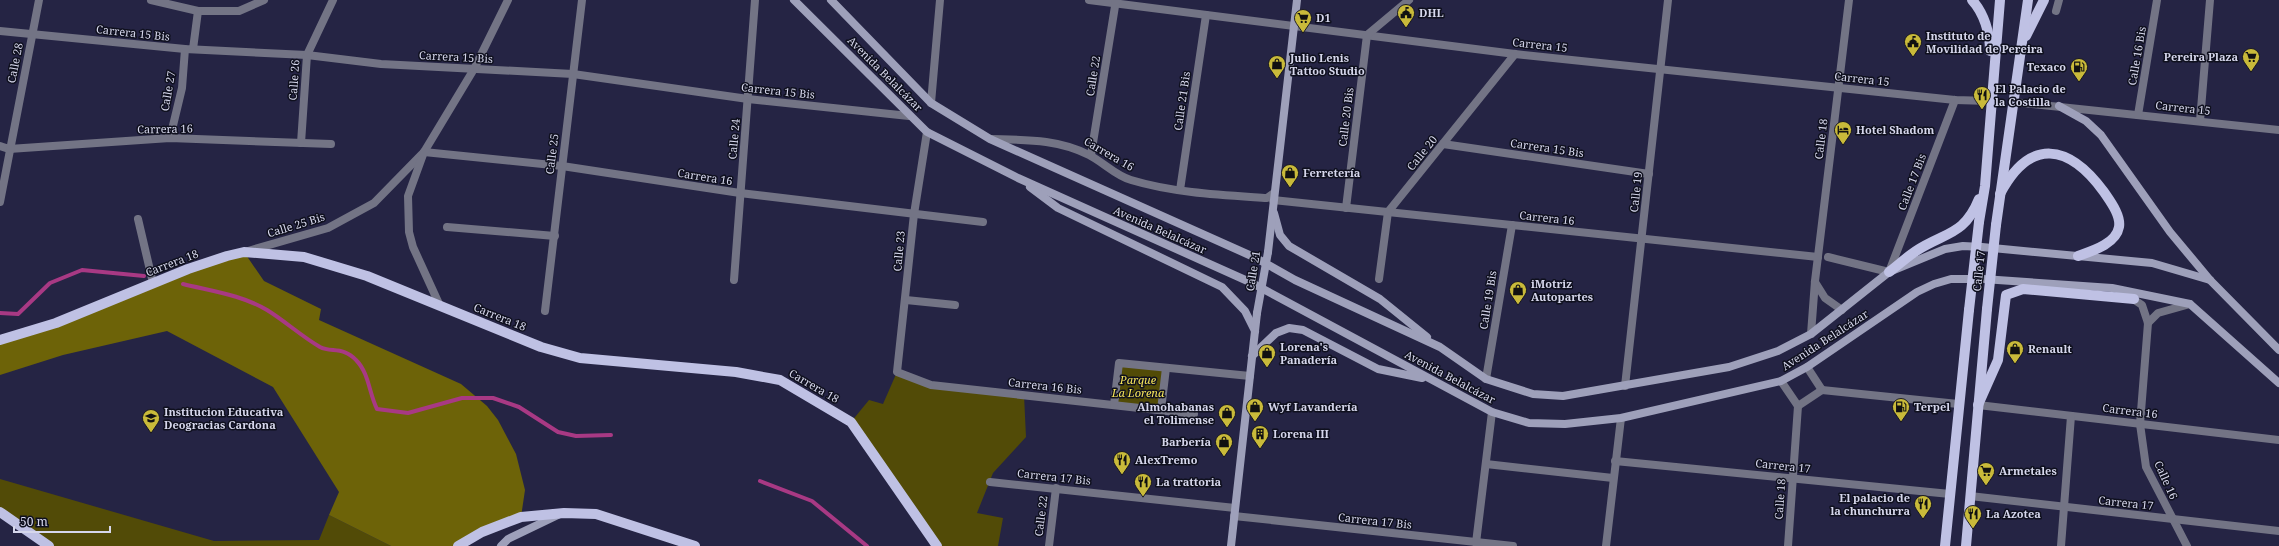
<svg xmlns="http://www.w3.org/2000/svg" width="2279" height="546" font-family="'Noto Serif',serif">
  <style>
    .green { fill: #524b07 }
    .forest { fill: #6d6308 }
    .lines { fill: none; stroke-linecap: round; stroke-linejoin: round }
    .stream { stroke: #a83984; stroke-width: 4 }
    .minor { stroke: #737485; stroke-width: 8 }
    .secondary { stroke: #9ea0ba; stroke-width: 8 }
    .primary { stroke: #bfc1e4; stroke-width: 10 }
    .secondary-bridge { stroke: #9ea0ba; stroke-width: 8 }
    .primary-bridge { stroke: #bfc1e4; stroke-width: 10 }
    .labels { text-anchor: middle; stroke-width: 3; stroke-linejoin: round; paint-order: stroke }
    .poi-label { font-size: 11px; font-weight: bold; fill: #d6d7ec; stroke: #0f101e; text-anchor: start }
    .street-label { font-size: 11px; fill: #d6d7ec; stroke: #0f101e }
    .park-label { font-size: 11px; font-style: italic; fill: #f7e65a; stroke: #0f101e }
  </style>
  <rect width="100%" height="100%" fill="#252444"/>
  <!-- green -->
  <g class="green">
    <polygon points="1119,363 1166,368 1161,410 1114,405"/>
    <polygon points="897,372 931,385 1024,395 1026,437 993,473 977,513 1003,518 998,546 937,546 851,422 869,400 883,404"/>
    <polygon points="0,479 214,541 319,540 329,515 391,546 49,546 0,512"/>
  </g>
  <!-- forest -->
  <polygon class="forest" points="244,252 264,281 321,309 319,320 461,384 487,406 498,420 516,454 525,490 521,517 458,546 391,546 329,515 339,492 273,387 167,331 63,355 0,375 0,340"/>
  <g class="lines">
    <!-- stream -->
    <g class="stream">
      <path d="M183,284C211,291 242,295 267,310C285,321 301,336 320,347C331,353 343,346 356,360C369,373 369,393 377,409L408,413L462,398H493L519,407L558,432L576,436L611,435"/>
      <polyline points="0,313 18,314 50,283 82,270 144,276"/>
      <polyline points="760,481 812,501 867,546"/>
    </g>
    <!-- minor -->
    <g class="minor">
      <polyline points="151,0 198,11 239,11 264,0"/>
      <polyline points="1089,0 1515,54 1955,100 1990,101"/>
      <polyline points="2056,11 2059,0"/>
      <polyline points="0,31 185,49 307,55 381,64 573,74 748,99 909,116"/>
      <polyline points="193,49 198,11"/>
      <polyline points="2013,102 2279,130"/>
      <polyline points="931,103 940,0"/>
      <polyline points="2138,115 2157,0"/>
      <polyline points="2200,121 2210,0"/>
      <polyline points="927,132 914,214 897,372 931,385 1194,414"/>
      <polyline points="170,138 182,88 185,49"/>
      <path d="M991,139C1025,140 1058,139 1089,155C1103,162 1116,176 1131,180C1174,193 1222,195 1267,198L1274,193"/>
      <polyline points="301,143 307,55 333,0"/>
      <polyline points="1443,144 1649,174"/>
      <polyline points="0,146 9,149 170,138 331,144"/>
      <polyline points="424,152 562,166 740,193 983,222"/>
      <polyline points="1091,155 1116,0"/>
      <polyline points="1180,190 1206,15"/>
      <polyline points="1273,200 1818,257"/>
      <polyline points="0,202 39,0"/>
      <polyline points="1346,208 1367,35 1409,0"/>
      <polyline points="138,219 153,283"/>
      <polyline points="447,227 555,236"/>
      <polyline points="248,251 328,228 374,203 422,154"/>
      <polyline points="1828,257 1889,272 1955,100"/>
      <polyline points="1379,279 1388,212 1515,54"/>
      <polyline points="734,280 755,0"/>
      <polyline points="1815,282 1825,298 1842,310"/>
      <polyline points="2130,297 2142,305 2148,323 2140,424 2146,467 2187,546"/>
      <polyline points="906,300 955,305"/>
      <polyline points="440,306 413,247 409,232 408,196 424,152 474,69 508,0"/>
      <polyline points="545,311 582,0"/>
      <polyline points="2148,323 2158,313 2190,304"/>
      <polyline points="1811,334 1815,281 1849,0"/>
      <polyline points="1807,367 1822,390"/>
      <polyline points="1486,379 1512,225"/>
      <polyline points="1781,381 1798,406 1788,546"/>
      <polyline points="1625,386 1668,0"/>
      <polyline points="1822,390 1958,404"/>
      <polyline points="1114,405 1119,363 1250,376"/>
      <polyline points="1978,405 2279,440"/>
      <polyline points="1798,406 1822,390"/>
      <polyline points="1161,410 1166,368"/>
      <polyline points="1615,461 1950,494"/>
      <polyline points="1486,464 1613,478"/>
      <polyline points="990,482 1235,508"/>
      <polyline points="1970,496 2279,531"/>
      <polyline points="1234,516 1513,546"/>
      <polyline points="1476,543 1492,412"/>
      <polyline points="1049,546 1056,488"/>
      <polyline points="1606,546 1621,418"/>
      <polyline points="2061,546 2071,416"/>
    </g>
    <!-- secondary -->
    <g class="secondary">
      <polyline points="794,0 927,132 1018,178 1252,283 1492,412 1529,423 1565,424 1621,418 1781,381 1807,367 1917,292 1934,284 1951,279 1983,279 2112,288 2190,304 2279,383"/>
      <polyline points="831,0 931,103 990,139 1256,258 1295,280 1440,347 1486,379 1533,394 1563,396 1729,367 1778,351 1811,334 1889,272 1945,249 1963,246 1982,247 2152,263 2210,280"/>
      <polyline points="2059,106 2086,121 2101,135 2170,232 2210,280 2279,350"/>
      <polyline points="1030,187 1058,208 1222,287 1245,311 1255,331"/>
      <polyline points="1274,213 1280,235 1289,246 1380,299 1427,337"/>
      <polyline points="1268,252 1297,0"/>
      <polyline points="1252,356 1276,333 1289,328 1303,330 1378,369 1422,378"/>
      <polyline points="501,546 508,539 558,515"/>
      <polyline points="1231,546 1257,313"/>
    </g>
    <!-- primary -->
    <g class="primary">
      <path d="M1972,0C1984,13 1990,33 1990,51"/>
      <polyline points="2026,36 2044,0"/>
      <path d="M2000,194C2030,137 2069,144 2104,192C2110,201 2121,215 2119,227C2116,244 2092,251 2078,256"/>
      <polyline points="1979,222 1985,186 2000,0"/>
      <polyline points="1996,225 2028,0"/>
      <path d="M1889,272C1898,265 1907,257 1916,251C1945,232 1964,236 1979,199"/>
      <polyline points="0,340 56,323 188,269 227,256 244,252 304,257 367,276 541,347 580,358 736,372 780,380 851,422 937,546"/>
      <polyline points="1978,405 1998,360 2006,295 2023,289 2134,299"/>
      <polyline points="0,512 49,546"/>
      <polyline points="458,546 482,532 521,517 564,513 596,514 695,546"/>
      <polyline points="1945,546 1969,310"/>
      <polyline points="1966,546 1987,309"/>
    </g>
    <!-- secondary-bridge -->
    <polyline class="secondary-bridge" points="1257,313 1268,252"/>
    <!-- primary-bridge -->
    <g class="primary-bridge">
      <polyline points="1987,309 1996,225"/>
      <polyline points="1969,310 1979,222"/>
    </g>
  </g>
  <!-- icons -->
  <defs>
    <symbol id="civic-pin" viewBox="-11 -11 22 30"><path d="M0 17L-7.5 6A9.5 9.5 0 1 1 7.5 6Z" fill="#c9ba3a" stroke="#0f101e"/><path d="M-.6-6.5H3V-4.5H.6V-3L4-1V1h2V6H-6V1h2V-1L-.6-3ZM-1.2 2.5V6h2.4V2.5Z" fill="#111"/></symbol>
    <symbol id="supermarket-pin" viewBox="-11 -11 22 30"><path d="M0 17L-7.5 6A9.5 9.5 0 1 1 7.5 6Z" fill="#c9ba3a" stroke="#0f101e"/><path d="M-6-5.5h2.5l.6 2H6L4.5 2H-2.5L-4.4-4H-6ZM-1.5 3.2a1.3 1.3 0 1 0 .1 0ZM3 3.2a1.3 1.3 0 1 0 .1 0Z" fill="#111"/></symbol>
    <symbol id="shop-pin" viewBox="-11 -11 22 30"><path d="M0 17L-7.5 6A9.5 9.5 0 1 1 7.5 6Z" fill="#c9ba3a" stroke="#0f101e"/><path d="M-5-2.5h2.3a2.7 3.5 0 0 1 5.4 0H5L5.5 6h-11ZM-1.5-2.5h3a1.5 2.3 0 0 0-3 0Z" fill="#111"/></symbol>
    <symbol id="fuel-pin" viewBox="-11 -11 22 30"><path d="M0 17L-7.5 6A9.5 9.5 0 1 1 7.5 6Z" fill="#c9ba3a" stroke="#0f101e"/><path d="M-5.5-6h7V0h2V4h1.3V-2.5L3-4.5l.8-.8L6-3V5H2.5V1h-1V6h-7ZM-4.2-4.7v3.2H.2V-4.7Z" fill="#111"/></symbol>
    <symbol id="restaurant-pin" viewBox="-11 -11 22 30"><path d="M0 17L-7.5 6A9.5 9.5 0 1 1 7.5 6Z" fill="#c9ba3a" stroke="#0f101e"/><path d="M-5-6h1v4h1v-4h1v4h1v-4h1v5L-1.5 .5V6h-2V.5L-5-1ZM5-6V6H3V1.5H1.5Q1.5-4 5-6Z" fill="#111"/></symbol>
    <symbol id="hotel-pin" viewBox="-11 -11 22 30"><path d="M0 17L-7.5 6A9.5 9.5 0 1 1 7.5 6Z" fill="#c9ba3a" stroke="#0f101e"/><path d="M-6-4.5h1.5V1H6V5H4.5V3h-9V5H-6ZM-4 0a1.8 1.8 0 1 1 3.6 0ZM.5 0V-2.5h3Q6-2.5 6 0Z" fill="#111"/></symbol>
    <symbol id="school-pin" viewBox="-11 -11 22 30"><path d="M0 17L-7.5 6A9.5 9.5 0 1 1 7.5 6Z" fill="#c9ba3a" stroke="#0f101e"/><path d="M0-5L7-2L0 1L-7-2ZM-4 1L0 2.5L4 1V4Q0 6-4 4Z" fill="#111"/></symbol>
    <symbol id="building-pin" viewBox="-11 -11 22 30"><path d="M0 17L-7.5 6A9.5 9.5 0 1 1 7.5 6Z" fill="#c9ba3a" stroke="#0f101e"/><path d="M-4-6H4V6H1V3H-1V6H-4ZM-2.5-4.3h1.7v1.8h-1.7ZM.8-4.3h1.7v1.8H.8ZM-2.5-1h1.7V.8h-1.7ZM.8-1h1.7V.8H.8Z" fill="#111"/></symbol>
  </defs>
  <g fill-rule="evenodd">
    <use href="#civic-pin" x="1396" y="3" width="20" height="27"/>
    <use href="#supermarket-pin" x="1293" y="8" width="20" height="27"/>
    <use href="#civic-pin" x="1903" y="32" width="20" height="27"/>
    <use href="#supermarket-pin" x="2241" y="47" width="20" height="27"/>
    <use href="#shop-pin" x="1267" y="54" width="20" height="27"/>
    <use href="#fuel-pin" x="2069" y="57" width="20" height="27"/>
    <use href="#restaurant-pin" x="1972" y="85" width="20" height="27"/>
    <use href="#hotel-pin" x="1833" y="120" width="20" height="27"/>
    <use href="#shop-pin" x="1280" y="163" width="20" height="27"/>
    <use href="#shop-pin" x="1508" y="280" width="20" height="27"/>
    <use href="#shop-pin" x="2005" y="339" width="20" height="27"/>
    <use href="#shop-pin" x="1257" y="343" width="20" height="27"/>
    <use href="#shop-pin" x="1245" y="397" width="20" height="27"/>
    <use href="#fuel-pin" x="1891" y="397" width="20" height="27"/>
    <use href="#shop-pin" x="1217" y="403" width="20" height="27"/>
    <use href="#school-pin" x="141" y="408" width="20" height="27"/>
    <use href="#building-pin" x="1250" y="424" width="20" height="27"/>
    <use href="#shop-pin" x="1214" y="432" width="20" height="27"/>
    <use href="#restaurant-pin" x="1112" y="450" width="20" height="27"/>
    <use href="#supermarket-pin" x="1976" y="461" width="20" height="27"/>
    <use href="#restaurant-pin" x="1133" y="472" width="20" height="27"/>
    <use href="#restaurant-pin" x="1913" y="494" width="20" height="27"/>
    <use href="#restaurant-pin" x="1963" y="504" width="20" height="27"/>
  </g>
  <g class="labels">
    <!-- poi labels -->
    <g class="poi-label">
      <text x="1419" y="17">DHL</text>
      <text x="1316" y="22">D1</text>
      <text x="1926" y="40">Instituto de<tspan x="1926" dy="13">Movilidad de Pereira</tspan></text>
      <text x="2238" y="61" text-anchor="end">Pereira Plaza</text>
      <text x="1290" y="62">Julio Lenis<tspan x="1290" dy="13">Tattoo Studio</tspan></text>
      <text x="2066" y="71" text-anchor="end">Texaco</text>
      <text x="1995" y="93">El Palacio de<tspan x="1995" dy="13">la Costilla</tspan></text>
      <text x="1856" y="134">Hotel Shadom</text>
      <text x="1303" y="177">Ferretería</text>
      <text x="1531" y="288">iMotriz<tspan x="1531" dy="13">Autopartes</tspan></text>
      <text x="1280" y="351">Lorena's<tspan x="1280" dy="13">Panadería</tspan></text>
      <text x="2028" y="353">Renault</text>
      <text x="1214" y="411" text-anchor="end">Almohabanas<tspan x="1214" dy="13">el Tolimense</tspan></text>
      <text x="1268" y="411">Wyf Lavandería</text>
      <text x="1914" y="411">Terpel</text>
      <text x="164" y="416">Institucion Educativa<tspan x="164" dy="13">Deogracias Cardona</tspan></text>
      <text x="1273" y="438">Lorena III</text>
      <text x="1211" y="446" text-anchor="end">Barbería</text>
      <text x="1135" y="464">AlexTremo</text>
      <text x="1999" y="475">Armetales</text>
      <text x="1156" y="486">La trattoria</text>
      <text x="1910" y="502" text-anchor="end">El palacio de<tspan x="1910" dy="13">la chunchurra</tspan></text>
      <text x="1986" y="518">La Azotea</text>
    </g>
    <!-- street labels -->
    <g class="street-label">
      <text transform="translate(133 33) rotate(6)" y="4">Carrera 15 Bis</text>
      <text transform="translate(1540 45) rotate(6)" y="4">Carrera 15</text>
      <text transform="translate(2137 56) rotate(-80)" y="4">Calle 16 Bis</text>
      <text transform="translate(456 57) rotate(3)" y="4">Carrera 15 Bis</text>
      <text transform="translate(15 63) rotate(-79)" y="4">Calle 28</text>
      <text transform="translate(885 74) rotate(45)" y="4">Avenida Belalcázar</text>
      <text transform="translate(1093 76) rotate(-81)" y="4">Calle 22</text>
      <text transform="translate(1862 79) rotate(6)" y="4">Carrera 15</text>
      <text transform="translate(294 80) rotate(-86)" y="4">Calle 26</text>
      <text transform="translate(168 91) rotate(-80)" y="4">Calle 27</text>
      <text transform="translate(778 91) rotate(6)" y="4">Carrera 15 Bis</text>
      <text transform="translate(1182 101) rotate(-82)" y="4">Calle 21 Bis</text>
      <text transform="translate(2183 108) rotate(6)" y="4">Carrera 15</text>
      <text transform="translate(1346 117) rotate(-83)" y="4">Calle 20 Bis</text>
      <text transform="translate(165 129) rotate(-1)" y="4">Carrera 16</text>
      <text transform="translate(734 139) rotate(-85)" y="4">Calle 24</text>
      <text transform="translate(1821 139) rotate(-83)" y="4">Calle 18</text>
      <text transform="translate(1547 148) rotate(8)" y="4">Carrera 15 Bis</text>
      <text transform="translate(1422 153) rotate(-51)" y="4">Calle 20</text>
      <text transform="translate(552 154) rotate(-83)" y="4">Calle 25</text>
      <text transform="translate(1109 154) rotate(30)" y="4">Carrera 16</text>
      <text transform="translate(705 177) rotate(9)" y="4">Carrera 16</text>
      <text transform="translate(1912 182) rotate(-69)" y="4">Calle 17 Bis</text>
      <text transform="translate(1636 192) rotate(-84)" y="4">Calle 19</text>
      <text transform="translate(1547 218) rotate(6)" y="4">Carrera 16</text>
      <text transform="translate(296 225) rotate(-17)" y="4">Calle 25 Bis</text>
      <text transform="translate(1160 230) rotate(24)" y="4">Avenida Belalcázar</text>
      <text transform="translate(899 251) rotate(-85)" y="4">Calle 23</text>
      <text transform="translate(172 263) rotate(-21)" y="4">Carrera 18</text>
      <text transform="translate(1253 271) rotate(-81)" y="4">Calle 21</text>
      <text transform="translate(1979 271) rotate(-84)" y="4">Calle 17</text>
      <text transform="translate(1488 300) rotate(-81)" y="4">Calle 19 Bis</text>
      <text transform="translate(500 317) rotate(22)" y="4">Carrera 18</text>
      <text transform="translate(1825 340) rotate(-33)" y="4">Avenida Belalcázar</text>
      <text transform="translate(1450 377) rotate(28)" y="4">Avenida Belalcázar</text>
      <text transform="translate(814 386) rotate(30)" y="4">Carrera 18</text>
      <text transform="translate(1045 386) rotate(6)" y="4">Carrera 16 Bis</text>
      <text transform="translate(2130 411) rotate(7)" y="4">Carrera 16</text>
      <text transform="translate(1783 466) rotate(6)" y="4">Carrera 17</text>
      <text transform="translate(1054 477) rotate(6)" y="4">Carrera 17 Bis</text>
      <text transform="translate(2166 480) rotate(66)" y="4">Calle 16</text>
      <text transform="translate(1780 499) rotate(-86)" y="4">Calle 18</text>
      <text transform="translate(2126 503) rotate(6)" y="4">Carrera 17</text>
      <text transform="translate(1041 516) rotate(-83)" y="4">Calle 22</text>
      <text transform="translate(1375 521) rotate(6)" y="4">Carrera 17 Bis</text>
    </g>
    <!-- park labels -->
    <g class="park-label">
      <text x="1138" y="384">Parque<tspan x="1138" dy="13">La Lorena</tspan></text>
    </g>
  </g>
  <!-- scale -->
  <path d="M14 526v6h96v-6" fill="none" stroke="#d6d7ec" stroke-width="2"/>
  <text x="20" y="526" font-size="12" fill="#d6d7ec" stroke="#0f101e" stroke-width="3" paint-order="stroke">50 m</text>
</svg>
